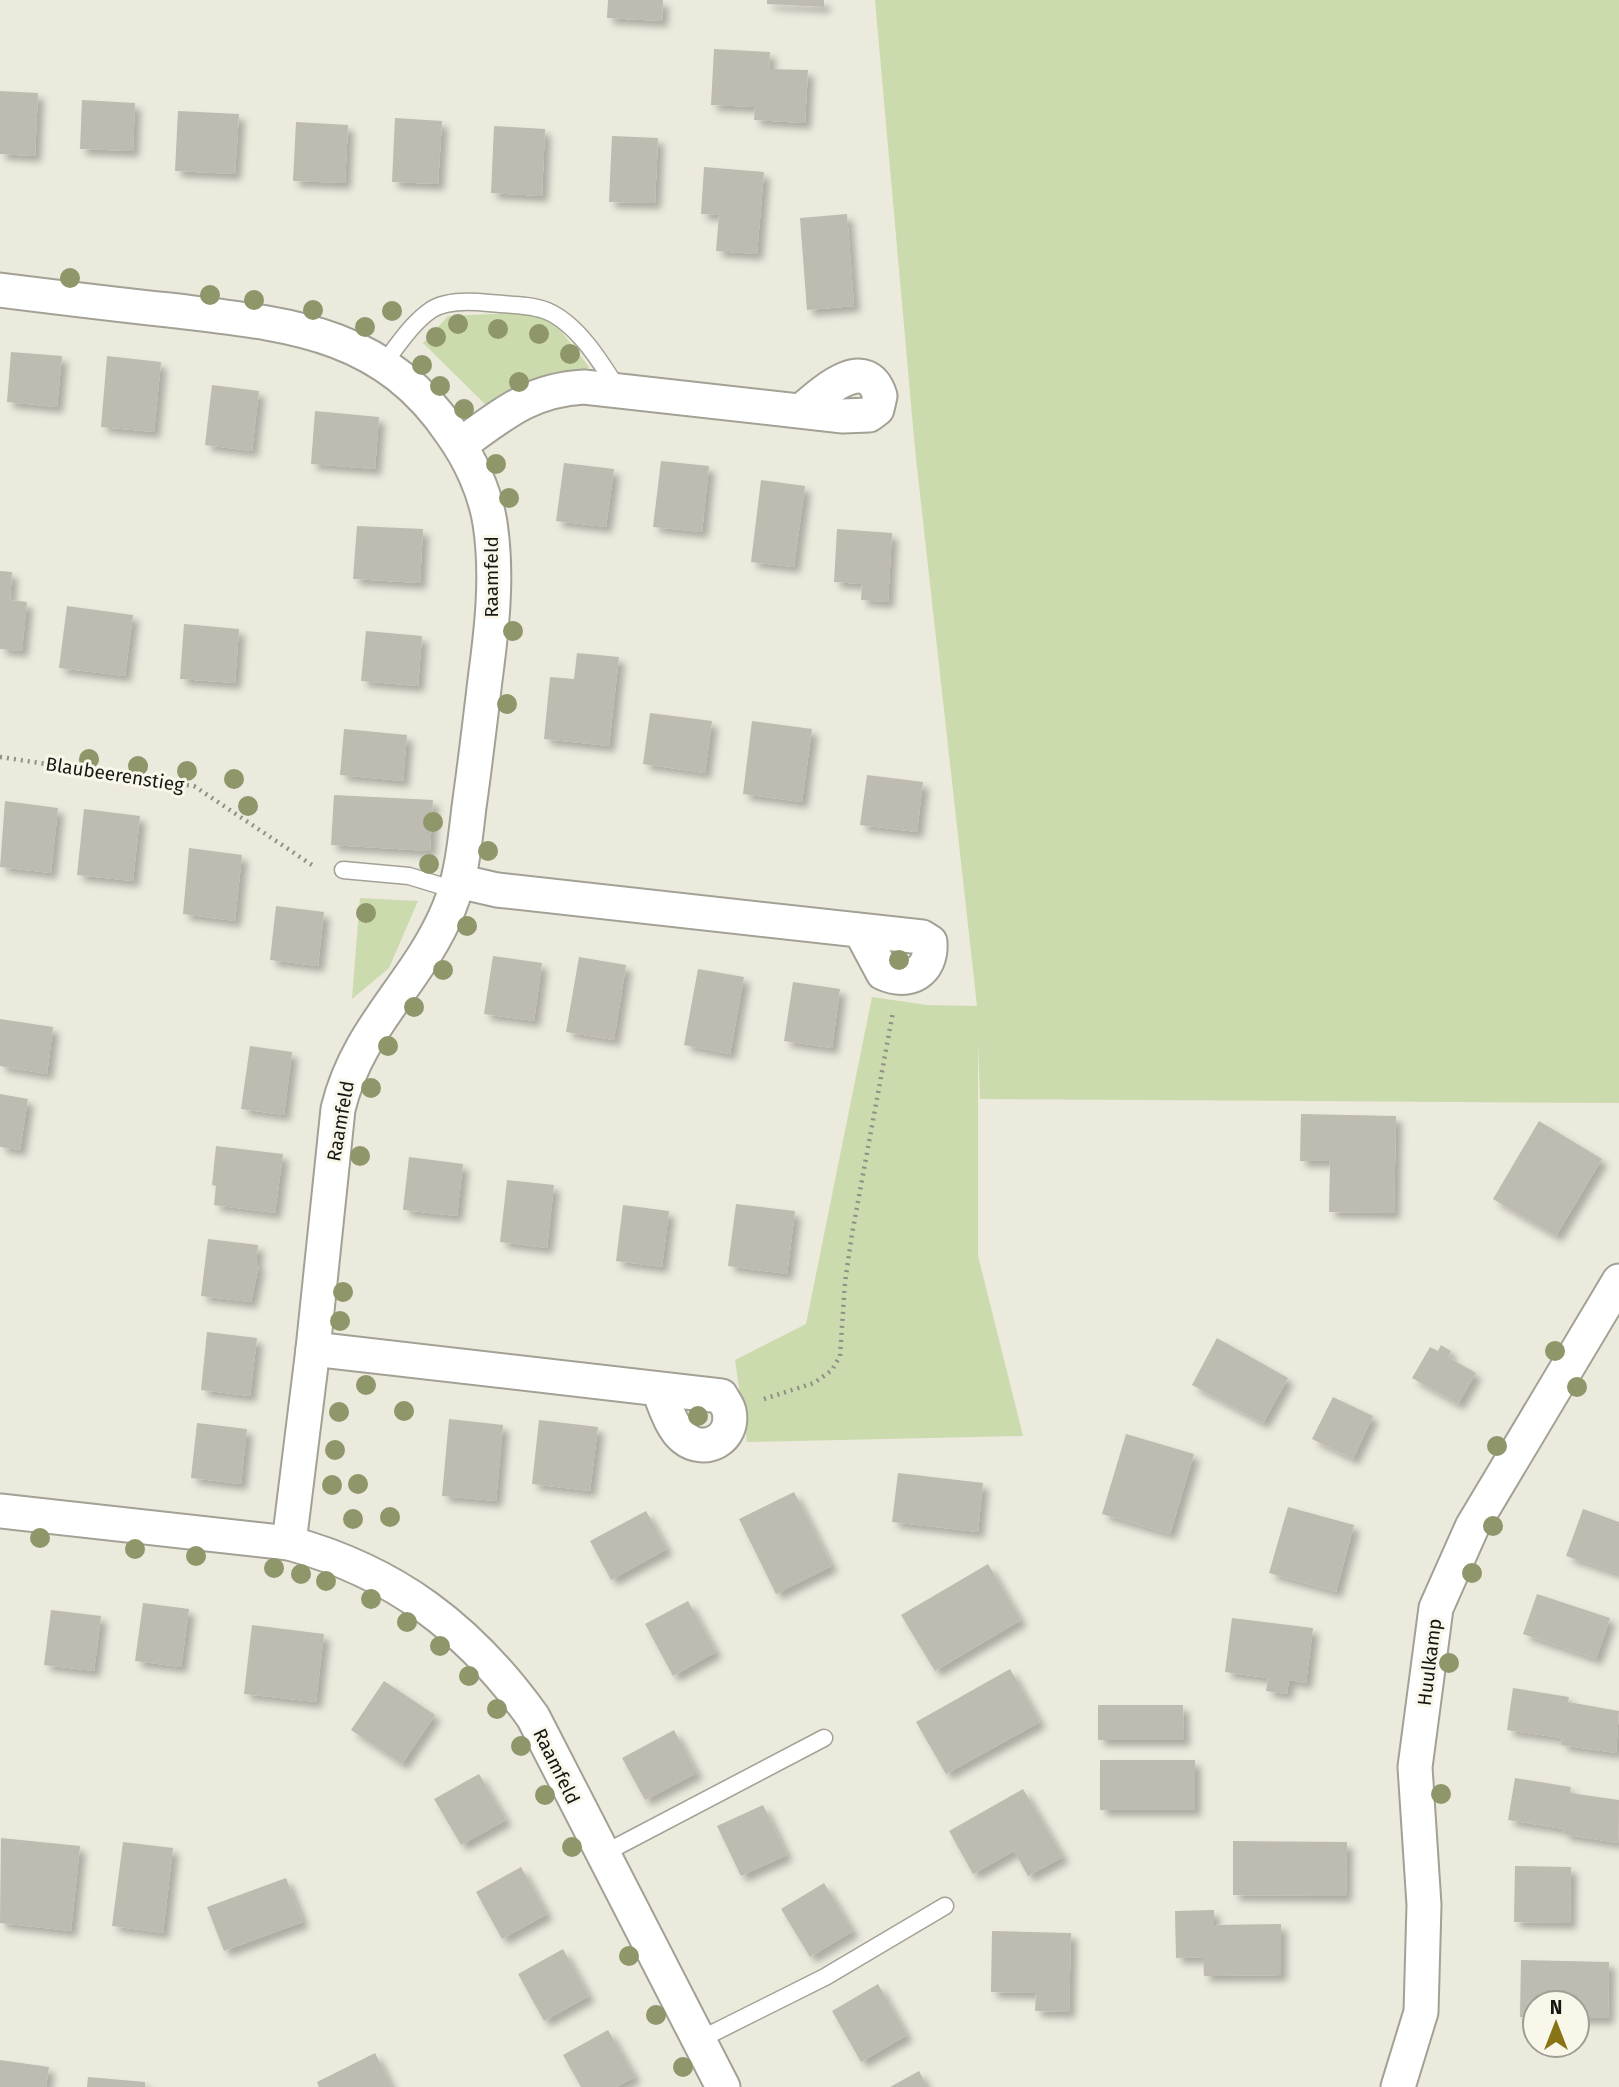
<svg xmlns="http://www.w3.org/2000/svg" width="1619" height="2087" font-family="'Fira Sans',sans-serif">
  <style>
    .green { fill: #ccdbad }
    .building { fill: #bebbb0; filter: url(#shadow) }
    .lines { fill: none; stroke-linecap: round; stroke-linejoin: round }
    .service-casing { stroke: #a3a095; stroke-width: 19 }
    .minor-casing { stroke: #a3a095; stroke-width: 37 }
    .path { stroke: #918f86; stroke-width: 4.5; stroke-dasharray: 2 5; stroke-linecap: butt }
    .service { stroke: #fff; stroke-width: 16 }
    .minor { stroke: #fff; stroke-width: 33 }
    .tree { fill: #8e966a }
    .labels { text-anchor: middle; stroke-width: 6; stroke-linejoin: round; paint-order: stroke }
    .street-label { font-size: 19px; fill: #181713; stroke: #f9f6ea }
  </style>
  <defs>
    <filter id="shadow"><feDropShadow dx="6" dy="6" stdDeviation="3.5" flood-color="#0004"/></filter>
  </defs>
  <rect width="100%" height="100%" fill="#ece9dd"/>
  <!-- green -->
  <g class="green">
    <polygon points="875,0 1619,0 1619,1103 980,1099 978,1041 978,1256 1023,1436 747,1442 735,1360 806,1324 872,997 927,1005 977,1006 915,449"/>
    <polygon points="537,312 561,331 589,367 582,373 550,373 486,405 423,343 448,316"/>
    <polygon points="360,898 418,901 389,968 352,999"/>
  </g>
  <!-- building -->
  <g class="building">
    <polygon points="608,0 663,0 662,21 607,18"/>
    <polygon points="767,0 824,0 824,7 767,4"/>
    <polygon points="714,49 770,52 769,69 808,70 805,123 754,120 755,107 711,105"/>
    <polygon points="0,91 38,93 35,156 0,154"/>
    <polygon points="82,100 135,103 133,151 80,149"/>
    <polygon points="178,111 239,114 235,174 175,171"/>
    <polygon points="395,118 442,121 438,184 392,182"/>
    <polygon points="296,122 348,125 345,183 293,181"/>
    <polygon points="494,126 545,129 542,196 491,193"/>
    <polygon points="612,136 658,138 655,203 609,202"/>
    <polygon points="704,167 764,172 757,254 716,251 719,215 701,214"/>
    <polygon points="847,214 854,306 807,310 800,218"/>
    <polygon points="11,352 62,356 57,407 7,402"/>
    <polygon points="107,356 161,362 154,432 101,427"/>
    <polygon points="212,385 259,391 252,451 205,445"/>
    <polygon points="315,411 379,417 375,469 311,464"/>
    <polygon points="661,461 709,466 702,532 653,527"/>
    <polygon points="564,463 614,469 606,527 556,521"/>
    <polygon points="761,480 805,486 794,567 751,562"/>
    <polygon points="357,526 423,529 420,583 353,579"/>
    <polygon points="837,529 892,533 888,602 861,600 862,584 834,582"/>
    <polygon points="0,571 12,572 10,600 27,602 22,651 0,649"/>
    <polygon points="67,606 133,615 125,676 59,668"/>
    <polygon points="184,624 239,629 235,683 180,679"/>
    <polygon points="366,631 422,636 418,686 361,681"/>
    <polygon points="577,653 619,657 609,746 544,739 550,677 574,679"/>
    <polygon points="650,713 712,721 705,773 643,764"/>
    <polygon points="752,721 812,729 802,802 743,794"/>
    <polygon points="344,729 407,735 403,781 340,775"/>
    <polygon points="867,775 923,782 917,832 860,825"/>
    <polygon points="334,795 433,800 430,851 331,845"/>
    <polygon points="5,801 58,808 51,873 0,867"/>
    <polygon points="84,809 140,816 133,881 77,875"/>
    <polygon points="189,848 242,855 235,921 183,914"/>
    <polygon points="276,906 324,912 318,966 270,960"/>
    <polygon points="493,956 542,963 534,1021 484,1014"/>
    <polygon points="579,957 626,965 614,1040 566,1032"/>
    <polygon points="698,969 744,977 730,1054 684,1045"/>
    <polygon points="793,982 840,989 832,1048 784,1041"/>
    <polygon points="0,1019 53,1027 47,1074 0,1066"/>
    <polygon points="250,1046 292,1052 284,1115 241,1109"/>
    <polygon points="0,1094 28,1099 20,1150 0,1147"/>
    <polygon points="1301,1114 1396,1116 1394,1213 1329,1212 1330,1161 1300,1161"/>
    <polygon points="1539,1121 1602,1159 1556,1236 1493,1199"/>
    <polygon points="216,1146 283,1154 275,1213 214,1205 216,1186 212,1185"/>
    <polygon points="409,1157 463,1164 457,1216 403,1210"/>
    <polygon points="507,1180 554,1185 547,1248 500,1242"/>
    <polygon points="736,1204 795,1211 787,1274 728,1266"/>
    <polygon points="623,1205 669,1211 662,1267 616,1261"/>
    <polygon points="208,1239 258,1245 256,1265 259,1265 251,1302 201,1296"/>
    <polygon points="207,1332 257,1338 250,1396 201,1390"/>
    <polygon points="1217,1338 1288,1378 1263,1423 1192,1385"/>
    <polygon points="1441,1345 1451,1351 1448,1357 1476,1373 1458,1404 1412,1378 1430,1347 1438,1351"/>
    <polygon points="1333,1397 1373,1416 1353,1459 1312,1439"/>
    <polygon points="449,1419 503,1425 496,1501 442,1496"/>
    <polygon points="539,1420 598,1427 590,1491 532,1484"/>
    <polygon points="197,1423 247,1429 241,1484 191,1478"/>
    <polygon points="1126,1434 1194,1454 1170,1534 1102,1514"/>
    <polygon points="898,1473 983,1483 978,1532 892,1522"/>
    <polygon points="794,1492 832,1566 776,1594 739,1519"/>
    <polygon points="1288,1507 1354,1525 1336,1592 1269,1573"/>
    <polygon points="1583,1509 1619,1522 1619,1574 1566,1556"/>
    <polygon points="646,1511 667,1549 611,1580 590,1541"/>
    <polygon points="988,1564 1021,1620 935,1671 901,1615"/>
    <polygon points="1537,1594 1610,1618 1596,1659 1523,1634"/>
    <polygon points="688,1601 716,1652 673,1676 645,1624"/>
    <polygon points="143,1603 189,1609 181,1667 135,1661"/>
    <polygon points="51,1610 101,1616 94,1671 44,1665"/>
    <polygon points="1232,1618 1313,1628 1306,1683 1289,1680 1287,1694 1266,1691 1268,1678 1225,1672"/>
    <polygon points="252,1625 324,1634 316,1702 244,1694"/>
    <polygon points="1010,1669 1040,1722 946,1774 916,1722"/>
    <polygon points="384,1681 435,1715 402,1764 351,1730"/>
    <polygon points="1513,1688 1569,1697 1568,1702 1619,1711 1616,1753 1561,1745 1562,1738 1507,1730"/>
    <polygon points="1098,1705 1183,1705 1184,1740 1098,1740"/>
    <polygon points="674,1730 697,1773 645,1800 622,1758"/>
    <rect x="1100" y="1760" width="95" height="50"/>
    <polygon points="479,1774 506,1820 461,1845 434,1799"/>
    <polygon points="1515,1778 1571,1787 1570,1793 1619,1800 1618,1843 1563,1834 1564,1829 1508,1820"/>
    <polygon points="1023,1789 1063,1857 1028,1876 1014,1851 973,1874 949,1831"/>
    <polygon points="763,1805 787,1855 741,1876 717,1826"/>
    <polygon points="1,1838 80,1846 71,1931 0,1923"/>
    <polygon points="1233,1841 1347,1842 1346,1896 1233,1895"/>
    <polygon points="123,1842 173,1848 163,1933 112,1926"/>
    <polygon points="1515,1866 1571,1867 1570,1923 1514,1922"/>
    <polygon points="521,1867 547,1914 502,1939 476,1892"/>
    <polygon points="286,1878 303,1922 224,1951 207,1907"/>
    <polygon points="824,1883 853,1931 810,1957 781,1909"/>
    <polygon points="1214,1910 1214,1925 1281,1924 1281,1975 1204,1976 1203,1957 1176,1958 1175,1911"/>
    <polygon points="992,1931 1071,1933 1069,2012 1035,2011 1036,1993 991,1992"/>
    <polygon points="563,1949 589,1996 544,2021 518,1974"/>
    <polygon points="1521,1960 1609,1962 1608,2018 1577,2018 1577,2003 1535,2003 1535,2017 1520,2017"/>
    <polygon points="878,1984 907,2035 861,2062 832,2011"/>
    <polygon points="608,2030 635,2077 616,2087 581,2087 563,2055"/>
    <polygon points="375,2053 392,2087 319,2087 317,2082"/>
    <polygon points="0,2060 49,2067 46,2087 0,2087"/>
    <polygon points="919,2071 927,2087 890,2087"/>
    <polygon points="88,2077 145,2082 145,2087 87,2087"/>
  </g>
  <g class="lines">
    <defs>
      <g id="service">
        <path d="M384,363C398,345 412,323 431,310C446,300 471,301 489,303C507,305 530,304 547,311C578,324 602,364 619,391"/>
        <polyline points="343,870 409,876 455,890"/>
        <polyline points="601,1855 824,1738"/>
        <polyline points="699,2040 825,1977 945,1906"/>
      </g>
      <g id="minor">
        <path d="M0,290C56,297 113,304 169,310C284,324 382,329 452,434C470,459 485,492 490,523C498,575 492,628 485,680C480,722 475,765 469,807C465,841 462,876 449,908C419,982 358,1026 338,1109L313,1349L289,1543"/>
        <path d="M460,445C503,414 530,390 584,387L843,416L869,415L877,409L880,396C866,351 821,394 801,411"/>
        <path d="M458,881L497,890L922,937L930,942C932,972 909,985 883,973L860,930"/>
        <path d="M313,1349L721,1396C723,1400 728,1406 729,1411C735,1439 705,1455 684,1438C671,1428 664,1403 658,1389"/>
        <path d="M0,1511L289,1543C395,1572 469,1628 533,1717L723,2087"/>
        <polyline points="1398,2087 1421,2012 1424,1905 1415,1767 1436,1608 1472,1527 1619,1281"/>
      </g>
    </defs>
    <!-- service casing -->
    <use href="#service" class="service-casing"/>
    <!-- minor casing -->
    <use href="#minor" class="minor-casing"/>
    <!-- path -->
    <g class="path">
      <polyline points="0,757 194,786 315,867"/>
      <polyline points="764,1399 814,1383 832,1370 840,1356 845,1282 852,1234 893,1012"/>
    </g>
    <!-- service -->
    <use href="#service" class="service"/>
    <!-- minor -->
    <use href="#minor" class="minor"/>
  </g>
  <!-- trees -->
  <g class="tree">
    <circle cx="70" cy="278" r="10"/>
    <circle cx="210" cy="295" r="10"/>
    <circle cx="254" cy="300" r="10"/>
    <circle cx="313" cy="310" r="10"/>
    <circle cx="392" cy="311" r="10"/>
    <circle cx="458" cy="324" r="10"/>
    <circle cx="365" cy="327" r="10"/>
    <circle cx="498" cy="329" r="10"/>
    <circle cx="539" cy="334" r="10"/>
    <circle cx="436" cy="337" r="10"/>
    <circle cx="570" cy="354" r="10"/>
    <circle cx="422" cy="365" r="10"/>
    <circle cx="519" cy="382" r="10"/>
    <circle cx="440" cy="386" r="10"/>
    <circle cx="464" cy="409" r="10"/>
    <circle cx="496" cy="464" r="10"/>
    <circle cx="509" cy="498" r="10"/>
    <circle cx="513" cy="631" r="10"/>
    <circle cx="507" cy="704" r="10"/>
    <circle cx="89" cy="759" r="10"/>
    <circle cx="138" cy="766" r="10"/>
    <circle cx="187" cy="771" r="10"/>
    <circle cx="234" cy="779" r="10"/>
    <circle cx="248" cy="806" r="10"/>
    <circle cx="433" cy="822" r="10"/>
    <circle cx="488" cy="851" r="10"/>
    <circle cx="429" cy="864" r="10"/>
    <circle cx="366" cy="913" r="10"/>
    <circle cx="467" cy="926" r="10"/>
    <circle cx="899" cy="960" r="10"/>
    <circle cx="443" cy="970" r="10"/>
    <circle cx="414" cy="1007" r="10"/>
    <circle cx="388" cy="1046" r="10"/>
    <circle cx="371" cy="1088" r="10"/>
    <circle cx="360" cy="1156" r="10"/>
    <circle cx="343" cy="1292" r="10"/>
    <circle cx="340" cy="1321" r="10"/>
    <circle cx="1555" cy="1351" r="10"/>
    <circle cx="366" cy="1385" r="10"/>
    <circle cx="1577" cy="1387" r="10"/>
    <circle cx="404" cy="1411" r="10"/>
    <circle cx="339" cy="1412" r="10"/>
    <circle cx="698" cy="1416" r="10"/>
    <circle cx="1497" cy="1446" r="10"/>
    <circle cx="335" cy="1450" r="10"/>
    <circle cx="358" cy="1484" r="10"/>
    <circle cx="332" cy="1485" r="10"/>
    <circle cx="390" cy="1517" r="10"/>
    <circle cx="353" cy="1519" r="10"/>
    <circle cx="1493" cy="1526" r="10"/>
    <circle cx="40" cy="1538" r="10"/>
    <circle cx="135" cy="1549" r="10"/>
    <circle cx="196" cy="1556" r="10"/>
    <circle cx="274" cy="1568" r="10"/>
    <circle cx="1472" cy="1573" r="10"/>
    <circle cx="301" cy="1574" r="10"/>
    <circle cx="326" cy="1581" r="10"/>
    <circle cx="371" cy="1599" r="10"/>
    <circle cx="407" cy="1622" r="10"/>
    <circle cx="440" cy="1646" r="10"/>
    <circle cx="1449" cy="1663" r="10"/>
    <circle cx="469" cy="1676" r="10"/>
    <circle cx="497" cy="1709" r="10"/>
    <circle cx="521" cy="1746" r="10"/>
    <circle cx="1441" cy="1794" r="10"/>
    <circle cx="545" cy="1795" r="10"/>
    <circle cx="572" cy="1847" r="10"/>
    <circle cx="629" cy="1956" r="10"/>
    <circle cx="656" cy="2015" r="10"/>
    <circle cx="683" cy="2067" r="10"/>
  </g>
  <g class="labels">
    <!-- street labels -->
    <g class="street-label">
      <text transform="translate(491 577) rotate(-90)" y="7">Raamfeld</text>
      <text transform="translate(115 774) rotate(9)" y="7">Blaubeerenstieg</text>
      <text transform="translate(340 1121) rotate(-80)" y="7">Raamfeld</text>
      <text transform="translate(1429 1662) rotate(-83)" y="7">Huulkamp</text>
      <text transform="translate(557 1766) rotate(64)" y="7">Raamfeld</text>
    </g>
  </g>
  <!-- north arrow -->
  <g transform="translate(1556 2024)"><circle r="33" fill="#f9f6ea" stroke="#9f9d94" stroke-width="2"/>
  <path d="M0-5L12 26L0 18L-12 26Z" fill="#887315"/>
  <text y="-10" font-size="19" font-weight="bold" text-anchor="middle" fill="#181713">N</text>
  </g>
</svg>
